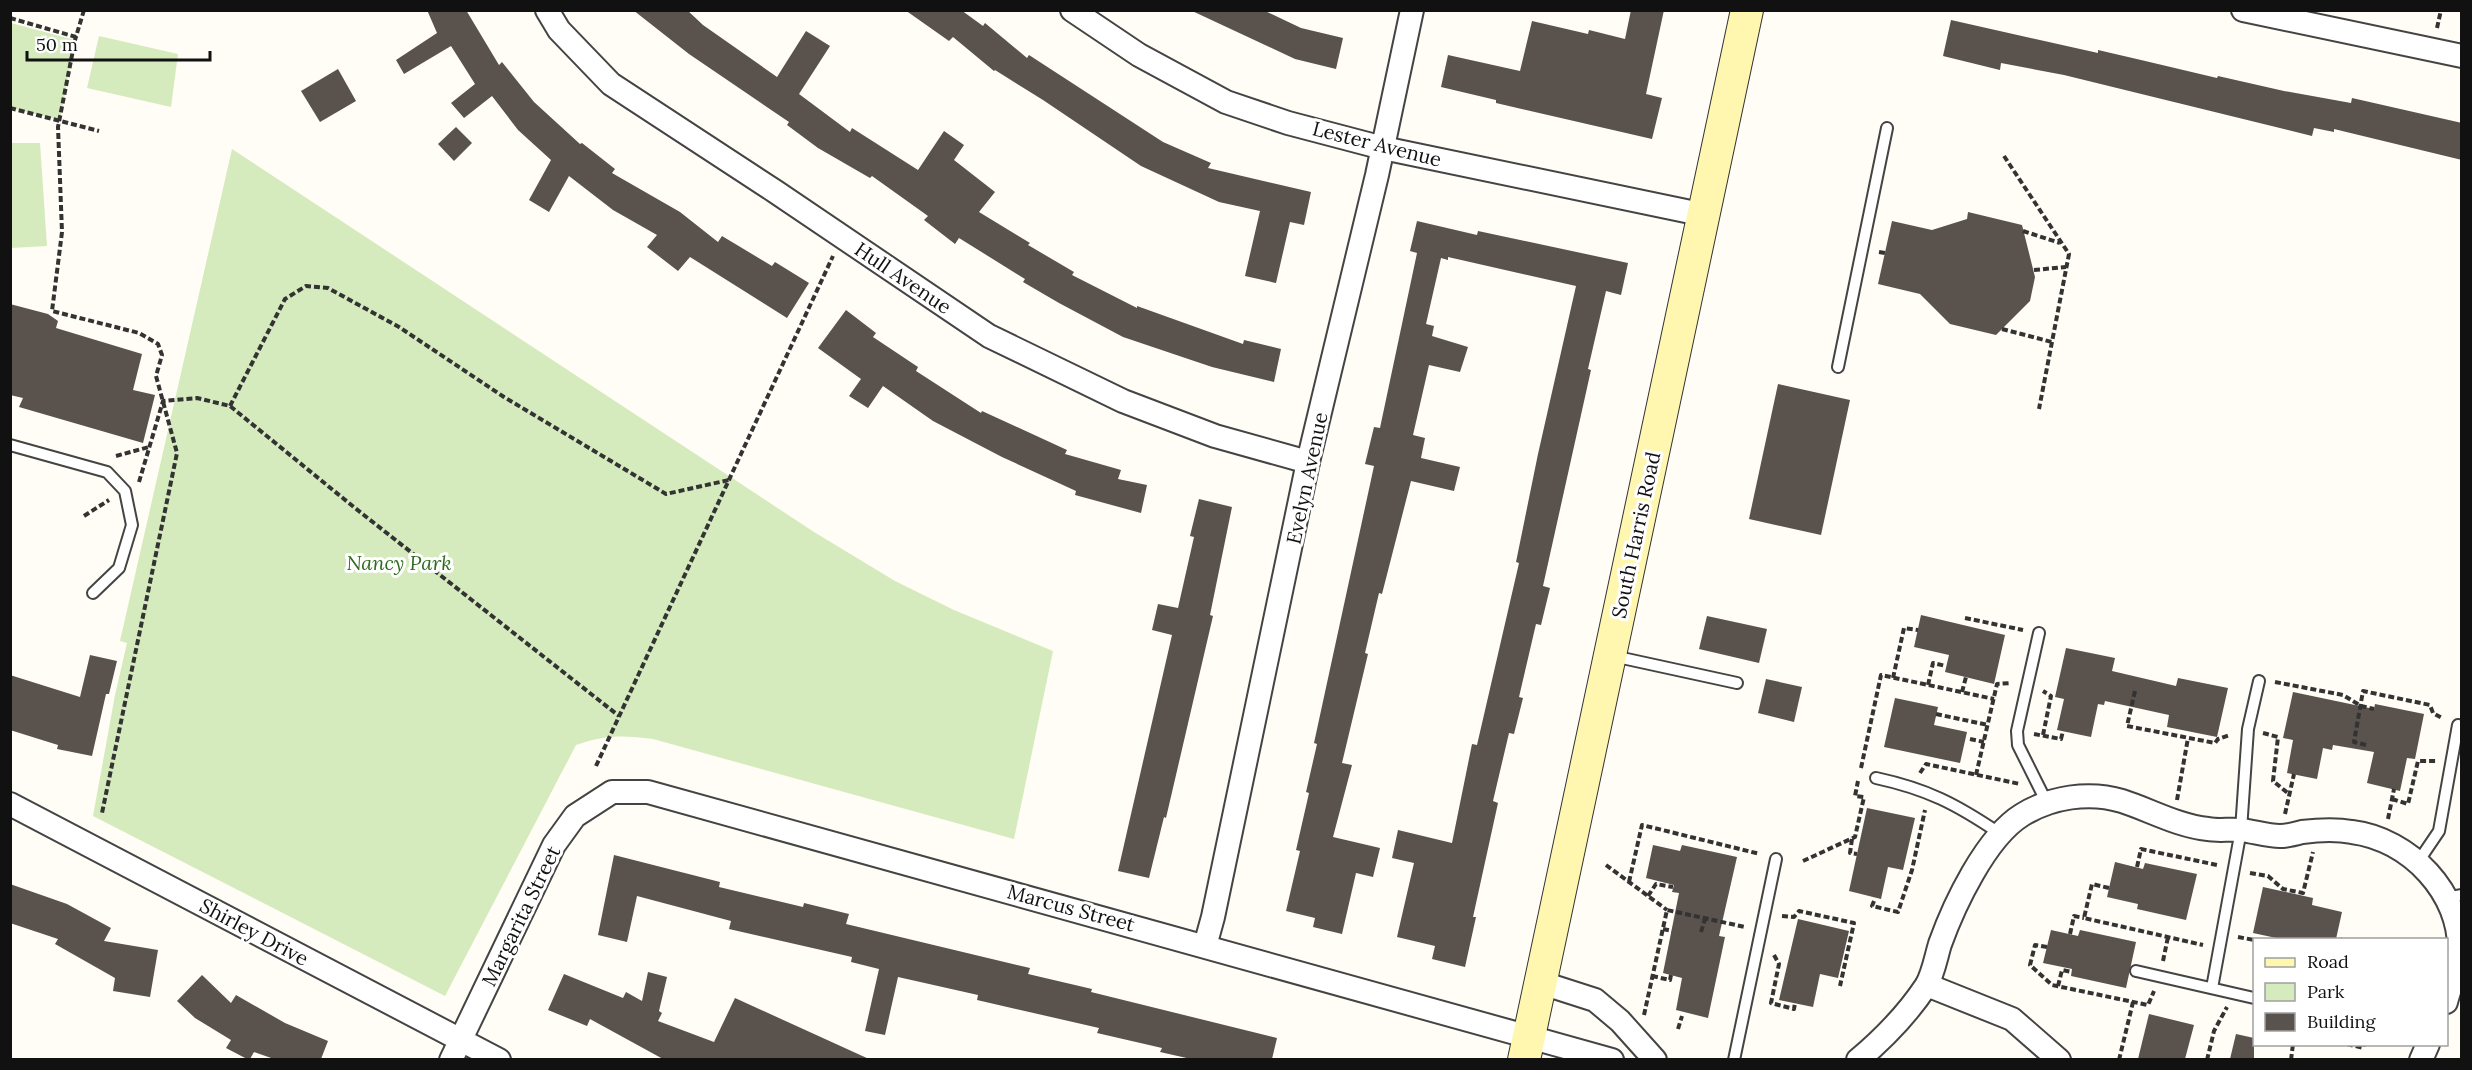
<svg xmlns="http://www.w3.org/2000/svg" width="2472" height="1070" font-family="Lora,serif">
  <style>
    .green { fill: #d5ebbd }
    .building { fill: #5a524d }
    .lines { fill: none; stroke-linecap: round; stroke-linejoin: round }
    .service-casing { stroke: #444; stroke-width: 14 }
    .minor-casing { stroke: #444; stroke-width: 26 }
    .secondary-casing { stroke: #333; stroke-width: 34 }
    .path { stroke: #333; stroke-width: 4; stroke-dasharray: 6 3; stroke-linecap: butt }
    .service { stroke: #fff; stroke-width: 10 }
    .minor { stroke: #fff; stroke-width: 22 }
    .secondary { stroke: #fff6b0; stroke-width: 32 }
    .labels { text-anchor: middle; stroke-width: 6; stroke-linejoin: round; paint-order: stroke }
    .street-label { font-size: 20px; fill: #111; stroke: #fff }
    .park-label { font-size: 20px; font-style: italic; fill: #2f6b1f; stroke: #fff }
  </style>
  <rect width="100%" height="100%" fill="#fffdf5"/>
  <!-- green -->
  <g class="green">
    <polygon points="11,23 75,40 60,120 11,108"/>
    <polygon points="99,36 178,54 171,107 87,88"/>
    <polygon points="11,143 40,143 47,246 11,248"/>
    <path d="M232,149L814,532L895,581L954,610L1053,651L1014,839L653,739C623,735 605,735 576,745L445,996L93,816L115,695L127,643L120,641Z"/>
  </g>
  <!-- building -->
  <g class="building">
    <polygon points="427,10 466,10 499,65 502,62 534,102 580,144 582,143 615,169 612,173 680,212 718,242 722,236 772,266 775,262 809,283 787,318 690,257 678,271 647,247 657,235 613,210 569,176 549,212 529,200 551,160 518,130 492,96 464,118 451,103 475,84 451,46 404,74 396,60 437,33"/>
    <polygon points="633,10 687,10 703,25 777,77 806,31 830,46 799,94 850,132 852,128 918,170 944,131 964,145 954,160 995,192 979,212 1030,243 1028,245 1074,272 1072,275 1137,308 1137,306 1243,344 1244,340 1281,349 1274,382 1212,367 1123,337 1059,303 1023,282 1025,279 959,238 955,244 924,220 928,216 872,176 870,178 818,148 787,125 789,122 689,54"/>
    <polygon points="905,10 961,10 983,26 985,23 1027,58 1029,55 1163,142 1211,163 1208,168 1311,192 1304,225 1290,222 1276,283 1245,276 1260,211 1219,202 1141,166 1043,100 995,70 994,71 953,37 949,41"/>
    <polygon points="1190,10 1263,10 1301,28 1343,38 1336,69 1295,59"/>
    <polygon points="1631,10 1664,10 1646,94 1662,98 1652,139 1496,103 1496,100 1441,87 1448,55 1520,71 1532,21 1588,34 1589,30 1625,39"/>
    <polygon points="1951,20 2098,53 2098,50 2141,60 2217,78 2218,76 2284,91 2351,103 2352,98 2462,123 2462,160 2334,129 2334,132 2314,128 2312,136 2064,75 2001,63 2000,70 1943,56"/>
    <polygon points="338,69 356,101 320,122 301,91"/>
    <polygon points="456,127 472,143 454,161 438,144"/>
    <polygon points="1968,212 2022,225 2035,277 2030,301 1996,335 1950,324 1920,294 1878,284 1892,221 1932,230 1967,219"/>
    <polygon points="1417,221 1477,235 1478,231 1628,263 1621,295 1606,291 1588,369 1591,370 1543,586 1550,588 1541,625 1536,624 1519,697 1523,698 1514,734 1509,733 1493,801 1498,803 1473,917 1476,917 1465,967 1432,959 1435,946 1397,937 1414,863 1392,858 1398,830 1452,843 1472,744 1477,745 1519,563 1516,562 1538,454 1576,286 1448,257 1448,260 1441,258 1426,324 1434,326 1432,336 1468,347 1460,372 1429,365 1413,435 1425,438 1421,458 1460,467 1454,491 1411,481 1382,594 1379,593 1365,653 1368,654 1342,763 1352,765 1333,837 1380,848 1373,877 1356,873 1342,934 1313,927 1315,918 1286,911 1300,851 1296,850 1309,793 1306,792 1317,744 1314,743 1374,466 1365,464 1374,427 1380,428 1417,253 1410,251"/>
    <polygon points="10,304 48,314 58,321 56,328 142,354 133,390 155,395 143,443 19,407 23,398 10,395"/>
    <polygon points="846,310 876,333 873,337 918,367 916,371 981,413 982,411 1067,450 1065,454 1121,470 1118,479 1147,485 1141,513 1075,495 1076,491 1002,457 933,421 883,386 868,408 849,396 861,379 818,348"/>
    <polygon points="1778,384 1850,400 1821,535 1749,519"/>
    <polygon points="1199,499 1232,507 1210,615 1213,616 1166,818 1164,817 1149,878 1118,871 1172,635 1152,630 1158,604 1178,608 1194,537 1190,536"/>
    <polygon points="1921,615 2005,635 1994,684 1945,672 1949,655 1914,647"/>
    <polygon points="1707,616 1767,629 1759,663 1699,649"/>
    <polygon points="2066,648 2115,658 2112,671 2176,686 2178,678 2228,688 2217,737 2167,727 2169,715 2105,701 2104,705 2098,704 2091,737 2057,730 2064,699 2055,697"/>
    <polygon points="90,655 117,661 109,694 106,694 92,756 57,749 58,745 10,730 10,675 80,697"/>
    <polygon points="1766,679 1802,687 1794,722 1758,713"/>
    <polygon points="2293,692 2374,709 2375,704 2424,714 2415,759 2407,758 2400,791 2367,783 2374,752 2333,745 2332,750 2323,748 2317,779 2287,773 2293,740 2283,738"/>
    <polygon points="1895,698 1938,707 1934,725 1967,732 1960,763 1884,747"/>
    <polygon points="1867,808 1915,818 1903,870 1888,867 1881,899 1849,891"/>
    <polygon points="1653,845 1680,851 1682,845 1737,857 1719,936 1725,937 1708,1018 1676,1010 1682,978 1663,973 1679,893 1672,892 1674,885 1646,878"/>
    <polygon points="614,855 720,882 719,887 803,907 804,903 849,914 846,924 1030,968 1028,974 1092,989 1091,992 1277,1038 1272,1059 1191,1059 1160,1052 1162,1048 1097,1033 1099,1028 977,1000 978,995 898,977 885,1035 865,1031 879,969 851,962 852,957 729,929 731,921 637,896 627,942 598,935"/>
    <polygon points="2115,862 2143,869 2145,863 2197,874 2186,920 2137,909 2138,904 2107,897"/>
    <polygon points="10,884 67,904 111,928 104,941 158,950 150,997 113,991 115,978 55,944 58,939 10,923"/>
    <polygon points="2263,887 2313,898 2312,905 2342,912 2336,939 2281,939 2253,933"/>
    <polygon points="1798,919 1849,931 1838,978 1820,974 1813,1007 1779,1000"/>
    <polygon points="2051,930 2078,936 2080,930 2136,942 2126,988 2071,976 2072,969 2043,963"/>
    <polygon points="648,972 667,977 659,1011 662,1013 658,1021 714,1042 735,998 869,1059 663,1059 590,1019 587,1026 548,1010 564,974 623,998 626,992 642,1001"/>
    <polygon points="202,975 231,1003 236,995 285,1023 328,1041 321,1059 274,1059 254,1052 250,1059 247,1059 226,1048 231,1040 195,1018 177,1001"/>
    <polygon points="2149,1014 2194,1025 2185,1059 2138,1059"/>
    <polygon points="2236,1034 2254,1038 2254,1059 2230,1059"/>
  </g>
  <g class="lines">
    <defs>
      <g id="service">
        <polyline points="1838,367 1887,128"/>
        <polyline points="10,445 107,472 125,491 132,525 119,568 93,593"/>
        <polyline points="2039,633 2017,731 2018,745 2047,803"/>
        <polyline points="1613,656 1737,683"/>
        <path d="M1876,778C1927,789 1956,804 1999,833"/>
        <polyline points="2418,862 2439,831 2458,725"/>
        <polyline points="2446,898 2462,895"/>
        <polyline points="2136,971 2254,998"/>
        <polyline points="2212,988 2241,830 2248,729 2259,681"/>
        <polyline points="1734,1060 1776,859"/>
      </g>
      <g id="minor">
        <polyline points="547,10 559,30 611,84 776,192 989,336 1123,401 1215,436 1308,462"/>
        <polyline points="1072,10 1139,55 1226,102 1288,123 1383,148 1705,215"/>
        <polyline points="2243,10 2462,56"/>
        <polyline points="10,804 499,1060"/>
        <polyline points="1205,946 1213,917 1308,462 1377,175 1412,10"/>
        <polyline points="1539,982 1595,1000 1620,1021 1655,1060"/>
        <polyline points="1927,985 2012,1019 2059,1060"/>
        <polyline points="451,1060 554,845 575,816 612,792 648,792 1612,1060"/>
        <path d="M1858,1060C1883,1039 1908,1013 1926,986C1933,975 1936,957 1940,944C1954,905 1986,837 2022,815C2051,797 2089,791 2122,801C2150,810 2178,826 2208,829C2218,831 2229,829 2240,830C2253,831 2266,836 2280,836C2287,836 2295,834 2302,832C2318,830 2336,829 2352,832C2409,839 2462,893 2459,953C2458,969 2450,986 2446,1002"/>
        <polyline points="2421,1060 2428,1044"/>
      </g>
      <polyline id="secondary" points="1524,1060 1747,10"/>
    </defs>
    <!-- service casing -->
    <use href="#service" class="service-casing"/>
    <!-- minor casing -->
    <use href="#minor" class="minor-casing"/>
    <!-- secondary casing -->
    <use href="#secondary" class="secondary-casing"/>
    <!-- path -->
    <g class="path">
      <polyline points="84,10 75,40 58,127 62,232 52,311 139,333 158,344 162,355 156,376 177,453 102,813"/>
      <polyline points="10,18 76,37"/>
      <polyline points="2437,28 2441,10"/>
      <polyline points="10,108 99,131"/>
      <polyline points="2004,156 2069,254 2039,409"/>
      <polyline points="2023,231 2060,243"/>
      <polyline points="1879,252 1885,253"/>
      <polyline points="2034,270 2066,267"/>
      <polyline points="2002,329 2052,342"/>
      <polyline points="230,406 285,299 306,286 328,288 399,327 504,397 666,494 729,480"/>
      <polyline points="116,456 149,447"/>
      <polyline points="139,482 163,401 197,398 230,406 355,508 619,716"/>
      <polyline points="84,516 109,500"/>
      <polyline points="1965,618 2023,630"/>
      <polyline points="1893,678 1904,628 1918,630"/>
      <polyline points="2275,682 2343,695 2361,706 2374,709"/>
      <polyline points="1928,685 1933,663 1946,666"/>
      <polyline points="2135,691 2127,726 2215,743 2218,739 2230,735"/>
      <polyline points="1962,692 1966,677"/>
      <polyline points="1936,714 1988,725"/>
      <polyline points="2263,733 2278,737 2273,781 2289,794"/>
      <polyline points="2034,734 2061,739 2063,731"/>
      <polyline points="2043,735 2051,696 2043,691"/>
      <polyline points="1970,739 1984,742"/>
      <polyline points="2366,745 2354,742 2363,691 2430,705 2433,713 2442,718"/>
      <polyline points="596,766 833,256"/>
      <polyline points="1861,768 1881,675 1994,699"/>
      <polyline points="1920,773 1926,764 2020,784"/>
      <polyline points="1976,775 1997,684 2011,683"/>
      <polyline points="2392,799 2408,804 2418,761 2436,761"/>
      <polyline points="2177,800 2188,738"/>
      <polyline points="2285,814 2294,774"/>
      <polyline points="2388,819 2394,789"/>
      <polyline points="1852,839 1850,853 1857,854"/>
      <polyline points="1803,861 1855,837 1864,797 1855,796 1858,781"/>
      <polyline points="1606,865 1667,910"/>
      <polyline points="2137,867 2141,849 2217,865"/>
      <polyline points="2250,873 2268,876 2283,889 2303,893 2313,852"/>
      <polyline points="1629,882 1642,825 1760,854"/>
      <polyline points="2109,888 2092,884 2084,918 2203,945"/>
      <polyline points="1648,896 1656,884 1673,887"/>
      <polyline points="1874,901 1872,906 1898,912 1912,870 1925,810"/>
      <polyline points="1782,916 1794,917 1799,911 1854,923 1840,986"/>
      <polyline points="1663,929 1672,931"/>
      <polyline points="1701,932 1705,919"/>
      <polyline points="2070,934 2074,916 2084,918"/>
      <polyline points="2238,937 2254,940"/>
      <polyline points="2340,939 2342,940"/>
      <polyline points="2047,947 2035,945 2030,965 2052,985 2148,1005 2154,991"/>
      <polyline points="1774,955 1779,964 1771,1003 1794,1009 1795,1003"/>
      <polyline points="2163,961 2168,937"/>
      <polyline points="1652,976 1670,980 1671,975"/>
      <polyline points="2058,986 2062,970 2072,972"/>
      <polyline points="1644,1015 1667,910 1745,927"/>
      <polyline points="1678,1029 1682,1016"/>
      <polyline points="2347,1044 2363,1048 2364,1044"/>
      <polyline points="2119,1060 2133,1002"/>
      <polyline points="2207,1060 2214,1031 2227,1007"/>
      <polyline points="2291,1060 2293,1044"/>
    </g>
    <!-- service -->
    <use href="#service" class="service"/>
    <!-- minor -->
    <use href="#minor" class="minor"/>
    <!-- secondary -->
    <use href="#secondary" class="secondary"/>
  </g>
  <g class="labels">
    <!-- street labels -->
    <g class="street-label">
      <text transform="translate(1377 144) rotate(14)" y="7">Lester Avenue</text>
      <text transform="translate(903 278) rotate(34)" y="7">Hull Avenue</text>
      <text transform="translate(1307 478) rotate(-78)" y="7">Evelyn Avenue</text>
      <text transform="translate(1636 535) rotate(-78)" y="7">South Harris Road</text>
      <text transform="translate(1071 908) rotate(15)" y="7">Marcus Street</text>
      <text transform="translate(521 916) rotate(-64)" y="7">Margarita Street</text>
      <text transform="translate(254 932) rotate(28)" y="7">Shirley Drive</text>
    </g>
    <!-- park labels -->
    <g class="park-label">
      <text x="399" y="570">Nancy Park</text>
    </g>
  </g>
  <!-- border -->
  <rect width="2472" height="1070" fill="none" stroke="#111111" stroke-width="24"/>
  <!-- legend -->
  <rect x="2253" y="938" width="195" height="108" fill="#ffffff" stroke="#a0a0a0" stroke-width="1.5"/>
  <rect x="2265" y="958" width="30" height="9" fill="#fff6b0" stroke="#a0a0a0" stroke-width="1.5"/>
  <text x="2307" y="968" font-size="18" fill="#111111">Road</text>
  <rect x="2265" y="983" width="30" height="18" fill="#d5ebbd" stroke="#a0a0a0" stroke-width="1.5"/>
  <text x="2307" y="998" font-size="18" fill="#111111">Park</text>
  <rect x="2265" y="1013" width="30" height="18" fill="#5a524d" stroke="#a0a0a0" stroke-width="1.5"/>
  <text x="2307" y="1028" font-size="18" fill="#111111">Building</text>
  <!-- scale -->
  <path d="M27 51v9h183v-9" fill="none" stroke="#111111" stroke-width="3"/>
  <text x="36" y="51" font-size="18" fill="#111111" stroke="#ffffff" stroke-width="4.5" paint-order="stroke">50 m</text>
</svg>
